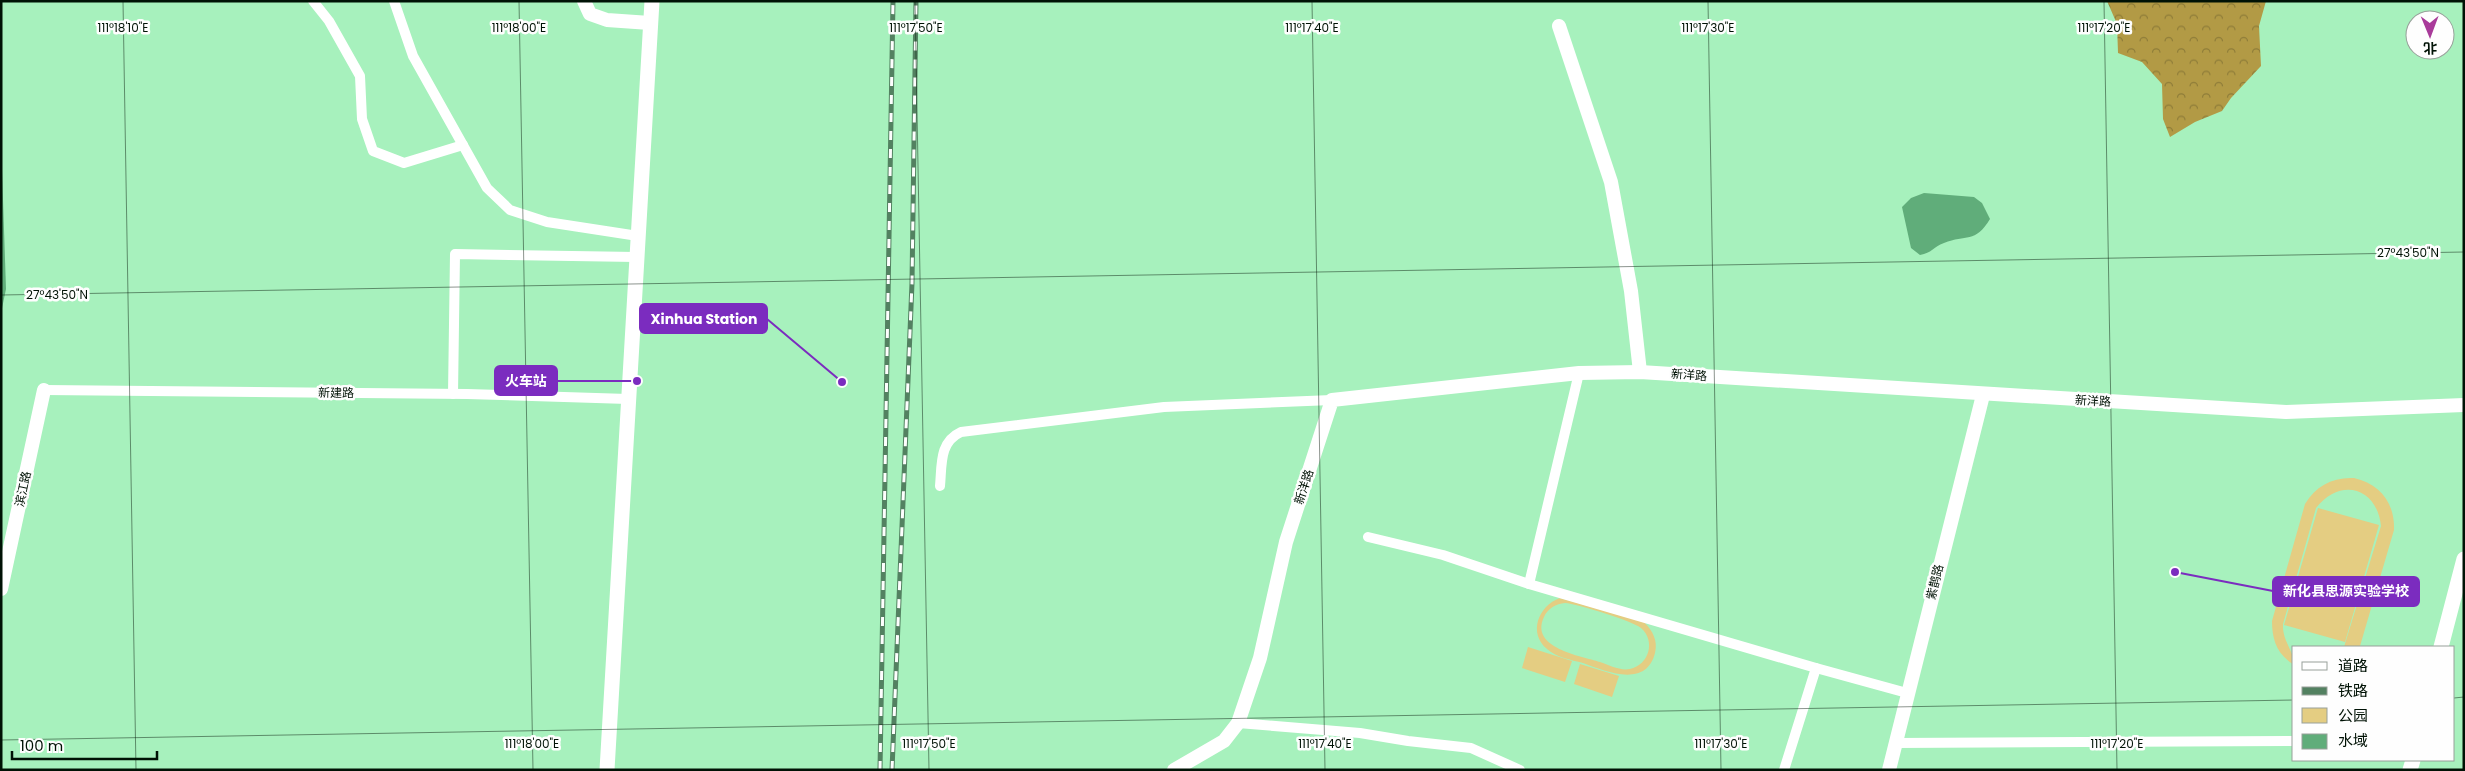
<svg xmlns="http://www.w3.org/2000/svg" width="2465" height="771" font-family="Poppins,'Noto Sans SC',sans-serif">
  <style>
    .green { fill: #e4cd82; fill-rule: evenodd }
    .forest { fill: url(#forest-crowns) }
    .water { fill: #60ad7a }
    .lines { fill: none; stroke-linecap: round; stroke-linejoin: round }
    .street { stroke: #fff; stroke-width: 10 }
    .secondary { stroke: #fff; stroke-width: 14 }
    .primary { stroke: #fff; stroke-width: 15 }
    .rail-casing { stroke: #538161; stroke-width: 5 }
    .rail { stroke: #fefefe; stroke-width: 3; stroke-dasharray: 9; stroke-linecap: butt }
    .ticks { fill: none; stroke: #001205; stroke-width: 1; stroke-opacity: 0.45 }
    .labels { text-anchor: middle; stroke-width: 5; stroke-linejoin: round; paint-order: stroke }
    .street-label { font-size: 12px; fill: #001205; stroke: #fefefe }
    .ticks-label { font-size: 12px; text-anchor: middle; fill: #001205; stroke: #fefefe; stroke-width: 5; stroke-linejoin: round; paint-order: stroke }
    .leader { fill: none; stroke: #7b2cbf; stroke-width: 2 }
    .callout-dot { fill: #7b2cbf; stroke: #fefefe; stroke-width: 2 }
    .callout { fill: #7b2cbf; stroke: #7b2cbf; stroke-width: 2 }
    .callout-label { font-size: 14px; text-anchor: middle; font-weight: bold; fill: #fff }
  </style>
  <defs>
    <pattern id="forest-crowns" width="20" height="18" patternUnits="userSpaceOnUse" patternTransform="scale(1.25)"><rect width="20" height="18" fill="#b29a45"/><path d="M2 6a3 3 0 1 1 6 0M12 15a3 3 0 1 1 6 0" fill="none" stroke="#8e7c38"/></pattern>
  </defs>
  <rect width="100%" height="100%" fill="#a7f1bd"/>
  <!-- green -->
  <g class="green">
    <path d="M2354,478C2380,484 2395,503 2394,530L2360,646L2344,647L2381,526C2377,487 2340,477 2316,508L2283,624C2282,641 2294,650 2294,665C2277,654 2272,640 2272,621L2305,504C2316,486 2332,477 2354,478Z"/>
    <polygon points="2318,508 2379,525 2345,642 2284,625"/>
    <path d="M1560,598L1644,622C1653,631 1658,641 1655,653C1646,689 1605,671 1583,663C1571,660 1556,657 1547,649C1528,633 1538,606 1560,598ZM1565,603C1577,604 1633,621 1641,628C1656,641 1649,665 1630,669C1620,671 1609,665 1600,662C1581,656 1529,648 1544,617C1548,608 1556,604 1565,603Z"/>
    <polygon points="1528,647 1572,661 1565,682 1522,668"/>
    <polygon points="1580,664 1619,676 1612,697 1574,684"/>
  </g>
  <!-- forest -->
  <polygon class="forest" points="2107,1 2266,1 2259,26 2261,66 2231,98 2222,111 2195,122 2170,137 2163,119 2162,84 2142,62 2118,53 2117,24"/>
  <!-- water -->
  <g class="water">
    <polygon points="1,140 6,289 1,313"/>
    <path d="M1924,193L1974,197L1982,203L1990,219C1975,244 1966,234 1944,243C1933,247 1932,253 1920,255L1911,248L1902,207L1911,198Z"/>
  </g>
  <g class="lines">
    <!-- street -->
    <g class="street">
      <polyline points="313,1 329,21 360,76 362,119 373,151 404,163 463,145"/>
      <polyline points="394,1 413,56 487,188 510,210 547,222 638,236"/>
      <polyline points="1579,373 1529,584 1816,668 1784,770"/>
      <polyline points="44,390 467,394 628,399"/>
      <polyline points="453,394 455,254 636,257"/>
      <path d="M940,486C942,465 939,442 961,432L1164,407L1332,400"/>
      <polyline points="1368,537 1443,555 1529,584"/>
      <polyline points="1816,668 1907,693"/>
      <polyline points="1238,723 1360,733 1408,741 1471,748 1520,770"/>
      <polyline points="1895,743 2294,741"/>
    </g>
    <!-- secondary -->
    <g class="secondary">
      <polyline points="584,1 590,14 607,20 650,23"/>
      <polyline points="1559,26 1611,182 1631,291 1640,372"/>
      <polyline points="1,589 44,390"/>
      <polyline points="1174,770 1224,741 1238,723 1260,658 1286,542 1332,400 1579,373 1640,372 2286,412 2464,405"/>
      <polyline points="1889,770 1983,395"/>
    </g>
    <!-- primary -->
    <g class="primary">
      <polyline points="2441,647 2464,559"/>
      <polyline points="607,770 652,1"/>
      <polyline points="2410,770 2413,760"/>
    </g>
    <defs>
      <g id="rail">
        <polyline points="880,770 893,1"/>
        <polyline points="892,770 912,283 916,1"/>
      </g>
    </defs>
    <!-- rail casing -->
    <use href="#rail" class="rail-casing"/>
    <!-- rail -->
    <use href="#rail" class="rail"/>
  </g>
  <!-- ticks -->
  <path class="ticks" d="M123,1L136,770M519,1L533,770M915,1L929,770M1312,1L1325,770M1708,1L1721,770M2104,1L2117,770M1,295L2464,252M2454,698L2464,697M1,740L2294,700"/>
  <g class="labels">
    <!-- street labels -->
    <g class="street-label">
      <text transform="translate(1689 375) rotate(4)" y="4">新洋路</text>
      <text transform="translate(336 393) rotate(1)" y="4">新建路</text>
      <text transform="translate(2093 401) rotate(3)" y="4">新洋路</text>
      <text transform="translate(1304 487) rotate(-72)" y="4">新洋路</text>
      <text transform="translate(23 489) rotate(-78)" y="4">滨江路</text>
      <text transform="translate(1935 582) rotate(-76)" y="4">紫鹊路</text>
    </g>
  </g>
  <g class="ticks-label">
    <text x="123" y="32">111°18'10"E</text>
    <text x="519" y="32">111°18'00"E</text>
    <text x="916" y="32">111°17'50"E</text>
    <text x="1312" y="32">111°17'40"E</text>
    <text x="1708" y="32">111°17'30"E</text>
    <text x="2104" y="32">111°17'20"E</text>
    <text x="2408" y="257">27°43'50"N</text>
    <text x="57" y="299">27°43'50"N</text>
    <text x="532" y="748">111°18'00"E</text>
    <text x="929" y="748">111°17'50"E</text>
    <text x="1325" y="748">111°17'40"E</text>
    <text x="1721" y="748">111°17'30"E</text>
    <text x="2117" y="748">111°17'20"E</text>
  </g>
  <!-- callouts -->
  <path class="leader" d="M842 382L767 319M637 381L557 381M2175 572L2273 591"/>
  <g class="callout-dot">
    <circle cx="842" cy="382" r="5"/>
    <circle cx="637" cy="381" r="5"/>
    <circle cx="2175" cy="572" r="5"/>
  </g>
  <g class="callout">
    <rect x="640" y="304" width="127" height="29" rx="5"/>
    <rect x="495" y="366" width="62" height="29" rx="5"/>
    <rect x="2273" y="577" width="146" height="29" rx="5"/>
  </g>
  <g class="callout-label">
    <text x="704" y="324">Xinhua Station</text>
    <text x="526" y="386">火车站</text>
    <text x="2346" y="596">新化县思源实验学校</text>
  </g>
  <!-- border -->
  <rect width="2465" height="771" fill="none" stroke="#001205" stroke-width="5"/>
  <!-- legend -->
  <rect x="2292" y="646" width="162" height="115" fill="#fefefe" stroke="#98a09a"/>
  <rect x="2302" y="662" width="25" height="8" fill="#ffffff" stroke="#98a09a"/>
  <text x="2338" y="671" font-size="15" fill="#001205">道路</text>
  <rect x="2302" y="687" width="25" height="8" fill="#538161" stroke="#98a09a"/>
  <text x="2338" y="696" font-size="15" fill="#001205">铁路</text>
  <rect x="2302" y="708" width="25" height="15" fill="#e4cd82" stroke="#98a09a"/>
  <text x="2338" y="721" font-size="15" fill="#001205">公园</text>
  <rect x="2302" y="734" width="25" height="15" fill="#60ad7a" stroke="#98a09a"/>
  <text x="2338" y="746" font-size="15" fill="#001205">水域</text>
  <!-- north arrow -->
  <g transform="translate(2430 35) rotate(179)"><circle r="24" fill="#fefefe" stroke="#98a09a"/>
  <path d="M0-4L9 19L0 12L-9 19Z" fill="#a93b9a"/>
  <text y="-8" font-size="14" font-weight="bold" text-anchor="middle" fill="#001205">北</text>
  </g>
  <!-- scale -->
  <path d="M12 751v8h145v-8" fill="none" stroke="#001205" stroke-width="2.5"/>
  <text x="20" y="751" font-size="15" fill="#001205" stroke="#fefefe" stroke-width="4" paint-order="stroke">100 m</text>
</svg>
